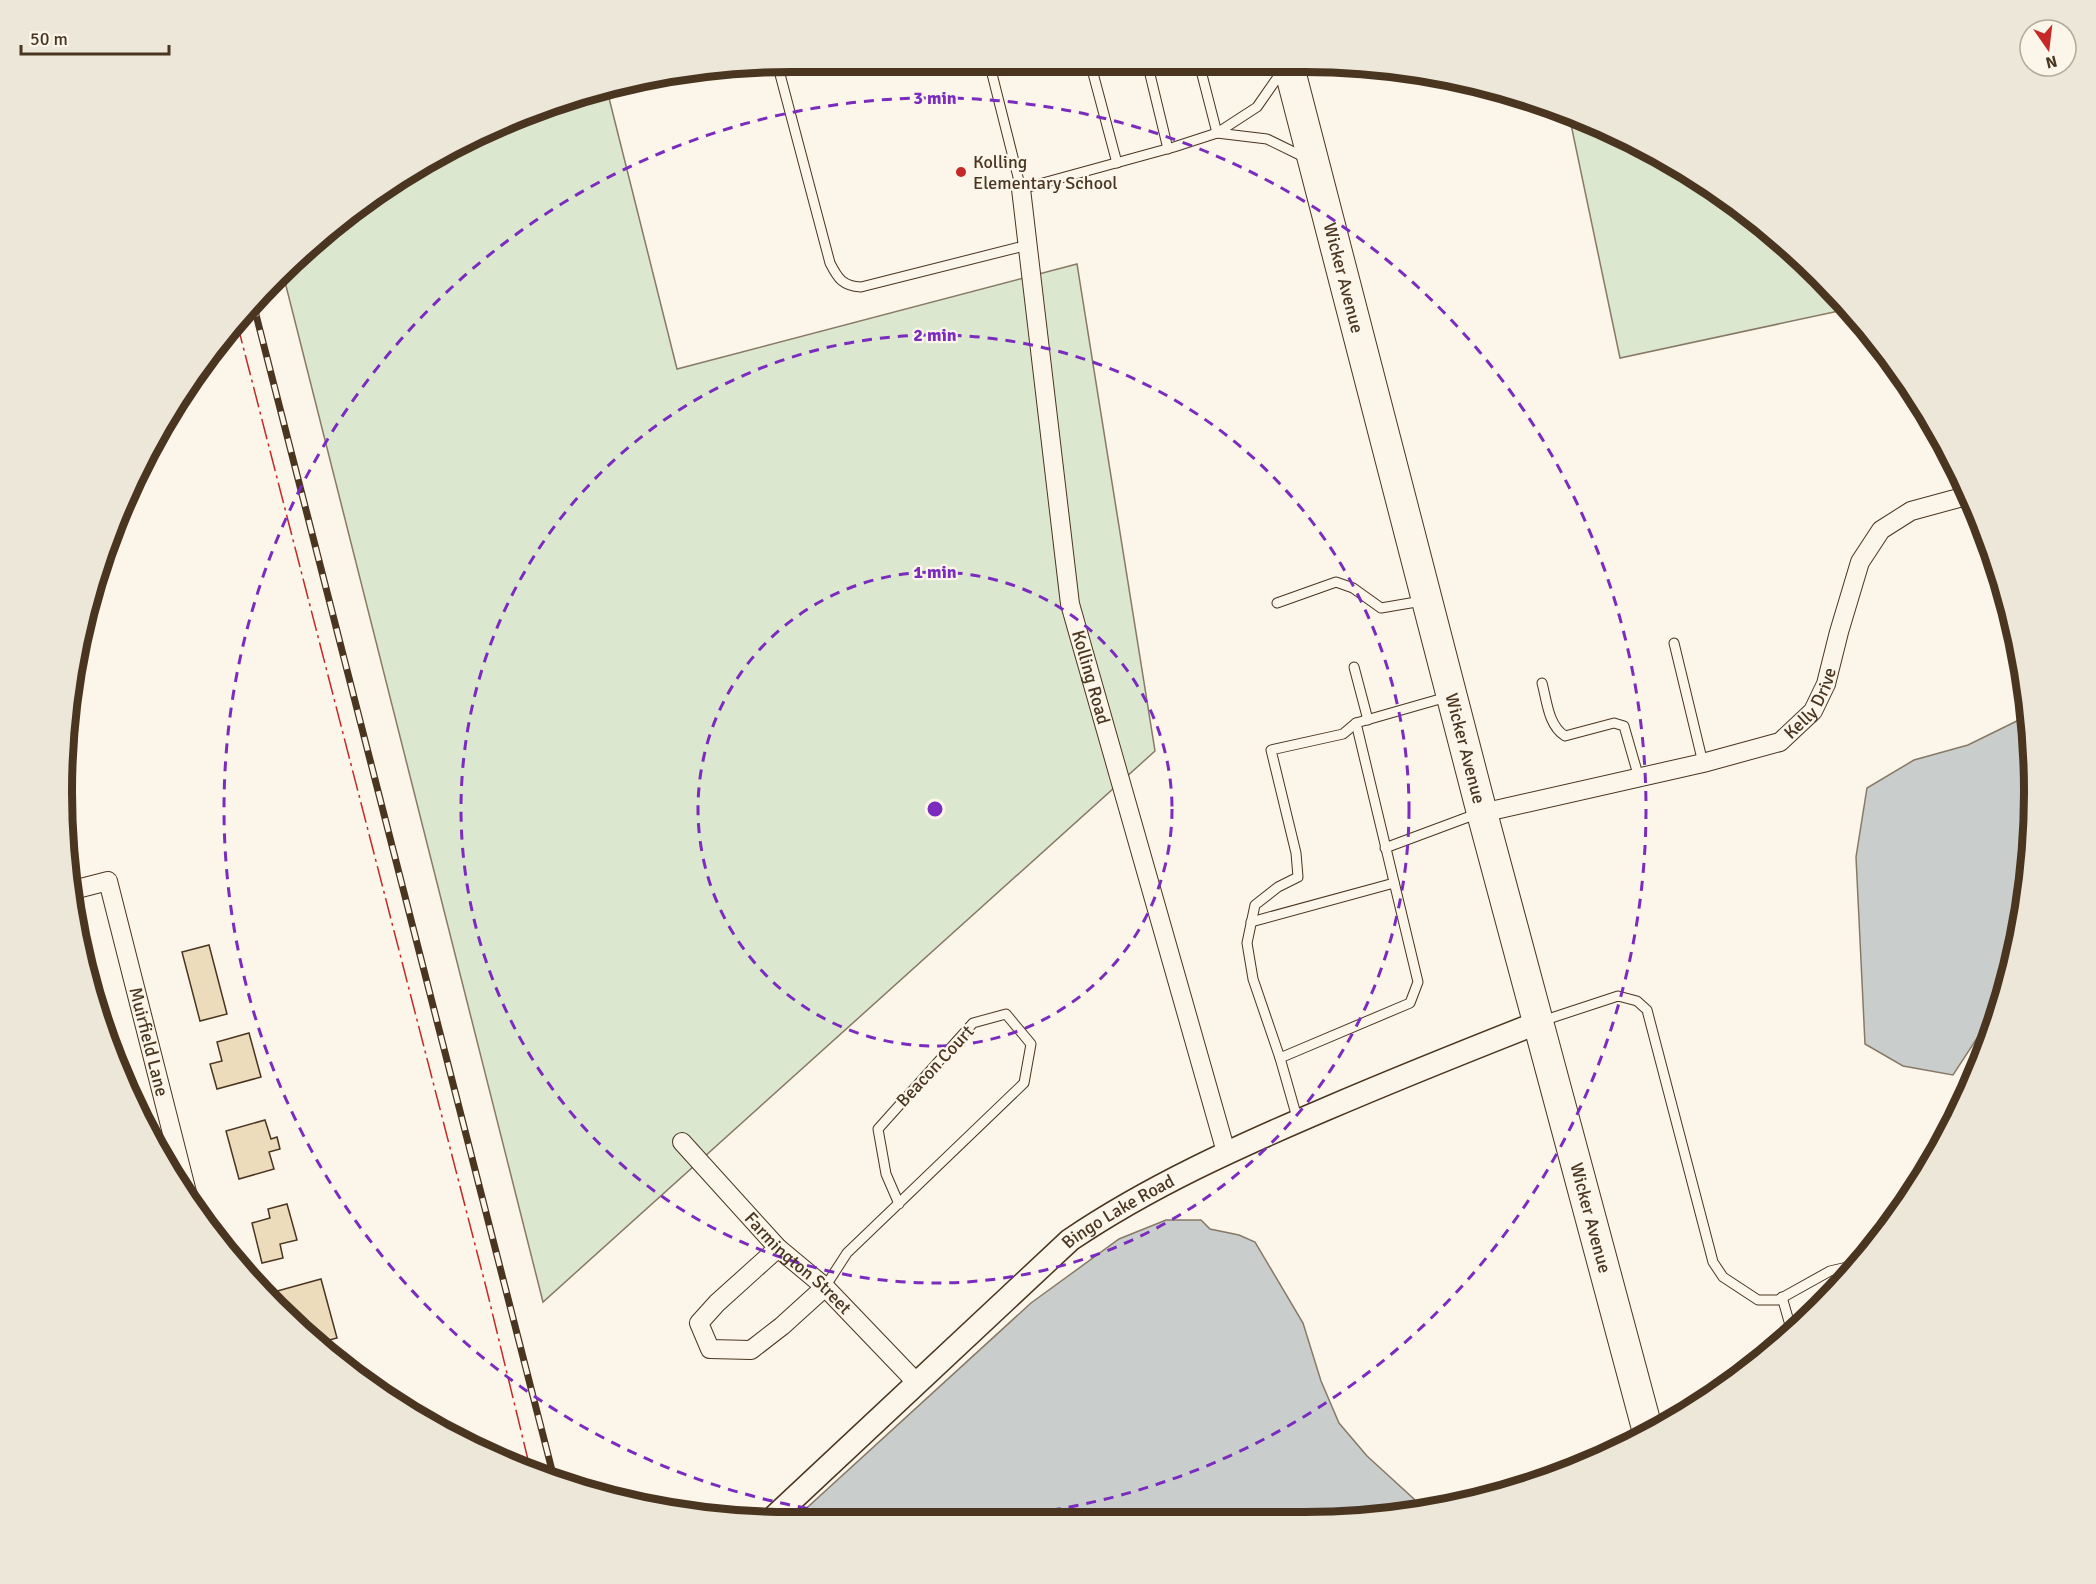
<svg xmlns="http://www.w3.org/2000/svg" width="2096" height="1584" font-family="Signika,sans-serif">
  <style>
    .green { fill: #dce7d0; stroke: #887966; stroke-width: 1.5 }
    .water { fill: #c9cecd; stroke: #887966; stroke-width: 1.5 }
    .building { fill: #ecdcbc; stroke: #4a3520; stroke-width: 1.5 }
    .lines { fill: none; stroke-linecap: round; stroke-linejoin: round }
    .service-casing { stroke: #4a3520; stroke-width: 11 }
    .minor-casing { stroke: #4a3520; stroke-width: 20 }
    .tertiary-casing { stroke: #4a3520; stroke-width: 25 }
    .trunk-casing { stroke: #4a3520; stroke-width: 32 }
    .service { stroke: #fbf6e9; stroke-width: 9 }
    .minor { stroke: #fbf6e9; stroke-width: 18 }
    .tertiary { stroke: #fbf6e9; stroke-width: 22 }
    .trunk { stroke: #fbf6e9; stroke-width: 30 }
    .rail-casing { stroke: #4a3520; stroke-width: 7 }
    .rail { stroke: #fbf6e9; stroke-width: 4.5; stroke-dasharray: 14; stroke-linecap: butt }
    .power { stroke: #c62828; stroke-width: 1.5; stroke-dasharray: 21 4.5 3 4.5; stroke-linecap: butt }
    .ring { fill: none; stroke: #7b2cbf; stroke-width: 3; stroke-dasharray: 10 8 }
    .poi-dot { fill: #c62828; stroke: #fbf6e9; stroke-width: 2 }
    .labels { text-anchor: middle; stroke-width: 4.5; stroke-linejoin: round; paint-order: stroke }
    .poi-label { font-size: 18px; fill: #4a3520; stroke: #fbf6e9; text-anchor: start }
    .street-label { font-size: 18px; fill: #4a3520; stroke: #fbf6e9 }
    .rim { fill: none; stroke: #4a3520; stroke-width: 8 }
    .centre { fill: #7b2cbf; stroke: #fbf6e9; stroke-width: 3 }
    .ring-label { font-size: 18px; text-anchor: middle; font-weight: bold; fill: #7b2cbf; stroke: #fbf6e9; stroke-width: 4.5; stroke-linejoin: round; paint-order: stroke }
  </style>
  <rect width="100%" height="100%" fill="#fbf6e9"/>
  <!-- green -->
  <g class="green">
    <polygon points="603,86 606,86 677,369 1077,264 1155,751 543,1302 282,270 426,160"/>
    <polygon points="1569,115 1627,137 1748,212 1821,276 1848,309 1620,358"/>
  </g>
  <!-- water -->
  <g class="water">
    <polygon points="2027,716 2034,792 2021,934 2000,1003 1953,1075 1903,1066 1865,1044 1856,857 1867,788 1914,760 1968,745"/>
    <polygon points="1166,1220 1201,1220 1210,1229 1239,1235 1255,1242 1303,1323 1321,1381 1339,1423 1367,1456 1414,1499 1419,1511 1399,1516 798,1516 1031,1303 1119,1239"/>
  </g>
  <!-- building -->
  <g class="building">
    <polygon points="209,945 227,1014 200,1021 182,952"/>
    <polygon points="249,1033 261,1077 217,1089 210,1064 222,1061 217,1042"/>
    <polygon points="265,1120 271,1139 277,1137 280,1149 269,1152 274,1169 239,1179 226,1131"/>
    <polygon points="287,1204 297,1240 280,1244 283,1258 262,1263 252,1223 270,1218 268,1209"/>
    <polygon points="321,1279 337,1338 318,1343 299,1328 295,1311 283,1314 276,1309 270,1293"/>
  </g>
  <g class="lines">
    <defs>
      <g id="service">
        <polyline points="989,62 1021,189 1174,147 1217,133 1257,107 1282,71"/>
        <polyline points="1090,62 1117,163"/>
        <polyline points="1147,62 1168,149"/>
        <path d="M777,63L830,263C838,279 843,286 861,287L1028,245"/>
        <polyline points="1199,63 1217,133"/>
        <polyline points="1217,133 1267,139 1306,158"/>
        <polyline points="1277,603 1336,582 1353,588 1381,608 1422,601"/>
        <polyline points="1674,643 1703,763"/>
        <polyline points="1354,667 1368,720"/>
        <path d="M1542,683C1547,701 1548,725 1565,736L1614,723L1624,726L1639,778"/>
        <polyline points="1385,848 1479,813"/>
        <polyline points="1251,922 1394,883"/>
        <polyline points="1542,1021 1618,996 1637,1001 1647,1010 1713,1262 1723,1277 1758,1300 1778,1300 1830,1271 1856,1265"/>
        <polyline points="1280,1058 1253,979 1247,943 1255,905 1278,887 1298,877 1296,853 1271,750 1343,734 1356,723"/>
        <polyline points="1298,1121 1280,1058 1410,1003 1418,982 1356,723 1447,697"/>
        <polyline points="825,1287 847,1253 1024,1083 1031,1044 1006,1014 973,1023 878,1129 886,1174 899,1204"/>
        <polyline points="1782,1297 1792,1332"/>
      </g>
      <g id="minor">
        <path id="s1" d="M1021,189L1070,604L1226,1152"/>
        <path id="s2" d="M1482,813L1703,763L1780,742L1813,711L1826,684L1839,632L1860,562L1881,530L1911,511L1970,495"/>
        <path id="s3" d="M73,890L108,881L190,1204"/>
        <path id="s4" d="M682,1142L778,1248L825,1287L917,1383"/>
        <polyline points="778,1248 717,1303 699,1323 710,1349 751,1350 782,1326 825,1287"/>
      </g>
      <g id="tertiary">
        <path id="s5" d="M775,1516L1070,1240C1150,1186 1237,1147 1326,1109C1396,1079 1466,1051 1537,1023"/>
      </g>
      <g id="trunk">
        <path id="s6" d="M1288,63L1482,813L1648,1432"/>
      </g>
    </defs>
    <!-- service casing -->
    <use href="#service" class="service-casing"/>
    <!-- minor casing -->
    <use href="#minor" class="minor-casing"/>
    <!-- tertiary casing -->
    <use href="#tertiary" class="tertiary-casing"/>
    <!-- trunk casing -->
    <use href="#trunk" class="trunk-casing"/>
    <!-- service -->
    <use href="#service" class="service"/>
    <!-- minor -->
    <use href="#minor" class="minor"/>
    <!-- tertiary -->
    <use href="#tertiary" class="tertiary"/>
    <!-- trunk -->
    <use href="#trunk" class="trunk"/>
    <defs>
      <polyline id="rail" points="253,303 554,1478"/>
    </defs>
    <!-- rail casing -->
    <use href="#rail" class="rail-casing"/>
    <!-- rail -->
    <use href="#rail" class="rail"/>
    <!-- power -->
    <polyline class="power" points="237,323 487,1291 531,1472"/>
  </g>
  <!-- distance rings -->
  <g class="ring">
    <circle cx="935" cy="809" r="237"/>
    <circle cx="935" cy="809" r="474"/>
    <path d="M861 1516A711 711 0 1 1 1009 1516"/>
  </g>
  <!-- markers -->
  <circle class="poi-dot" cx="961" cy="172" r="6"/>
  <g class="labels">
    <!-- poi labels -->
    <g class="poi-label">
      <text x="973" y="168">Kolling<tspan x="973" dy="21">Elementary School</tspan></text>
    </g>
    <!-- street labels -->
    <g class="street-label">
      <text dy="6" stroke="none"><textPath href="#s6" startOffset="222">Wicker Avenue</textPath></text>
      <text dy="6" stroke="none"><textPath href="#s1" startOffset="494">Kolling Road</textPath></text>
      <text dy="6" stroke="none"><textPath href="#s2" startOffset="357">Kelly Drive</textPath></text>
      <text dy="6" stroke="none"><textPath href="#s6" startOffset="708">Wicker Avenue</textPath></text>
      <text dy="6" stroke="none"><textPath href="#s3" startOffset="202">Muirfield Lane</textPath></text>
      <text transform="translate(935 1066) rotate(-47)" y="6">Beacon Court</text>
      <text dy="6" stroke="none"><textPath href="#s5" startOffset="460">Bingo Lake Road</textPath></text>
      <text dy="6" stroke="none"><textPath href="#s6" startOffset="1194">Wicker Avenue</textPath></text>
      <text dy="6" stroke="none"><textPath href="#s4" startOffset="168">Farmington Street</textPath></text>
    </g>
  </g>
  <!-- crop -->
  <path d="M0 0H2096V1584H0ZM792 72H1304A720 720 0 0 1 2024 792V792A720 720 0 0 1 1304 1512H792A720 720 0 0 1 72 792V792A720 720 0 0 1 792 72Z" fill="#ede7d9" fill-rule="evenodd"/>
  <path class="rim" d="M792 72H1304A720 720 0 0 1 2024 792V792A720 720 0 0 1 1304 1512H792A720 720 0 0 1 72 792V792A720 720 0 0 1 792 72Z"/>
  <circle cx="935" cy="809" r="9" class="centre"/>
  <g class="ring-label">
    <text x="935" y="104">3 min</text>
    <text x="935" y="341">2 min</text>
    <text x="935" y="578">1 min</text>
  </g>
  <!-- north arrow -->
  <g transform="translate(2048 48) rotate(166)"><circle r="28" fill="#fbf6e9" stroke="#b4a999" stroke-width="1.5"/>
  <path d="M0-4.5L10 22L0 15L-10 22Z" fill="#c62828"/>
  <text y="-9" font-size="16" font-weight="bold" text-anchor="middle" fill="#4a3520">N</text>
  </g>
  <!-- scale -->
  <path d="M21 45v9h148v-9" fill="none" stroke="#4a3520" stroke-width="3"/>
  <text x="30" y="45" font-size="18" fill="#4a3520" stroke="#fbf6e9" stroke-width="4.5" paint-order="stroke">50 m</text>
</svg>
